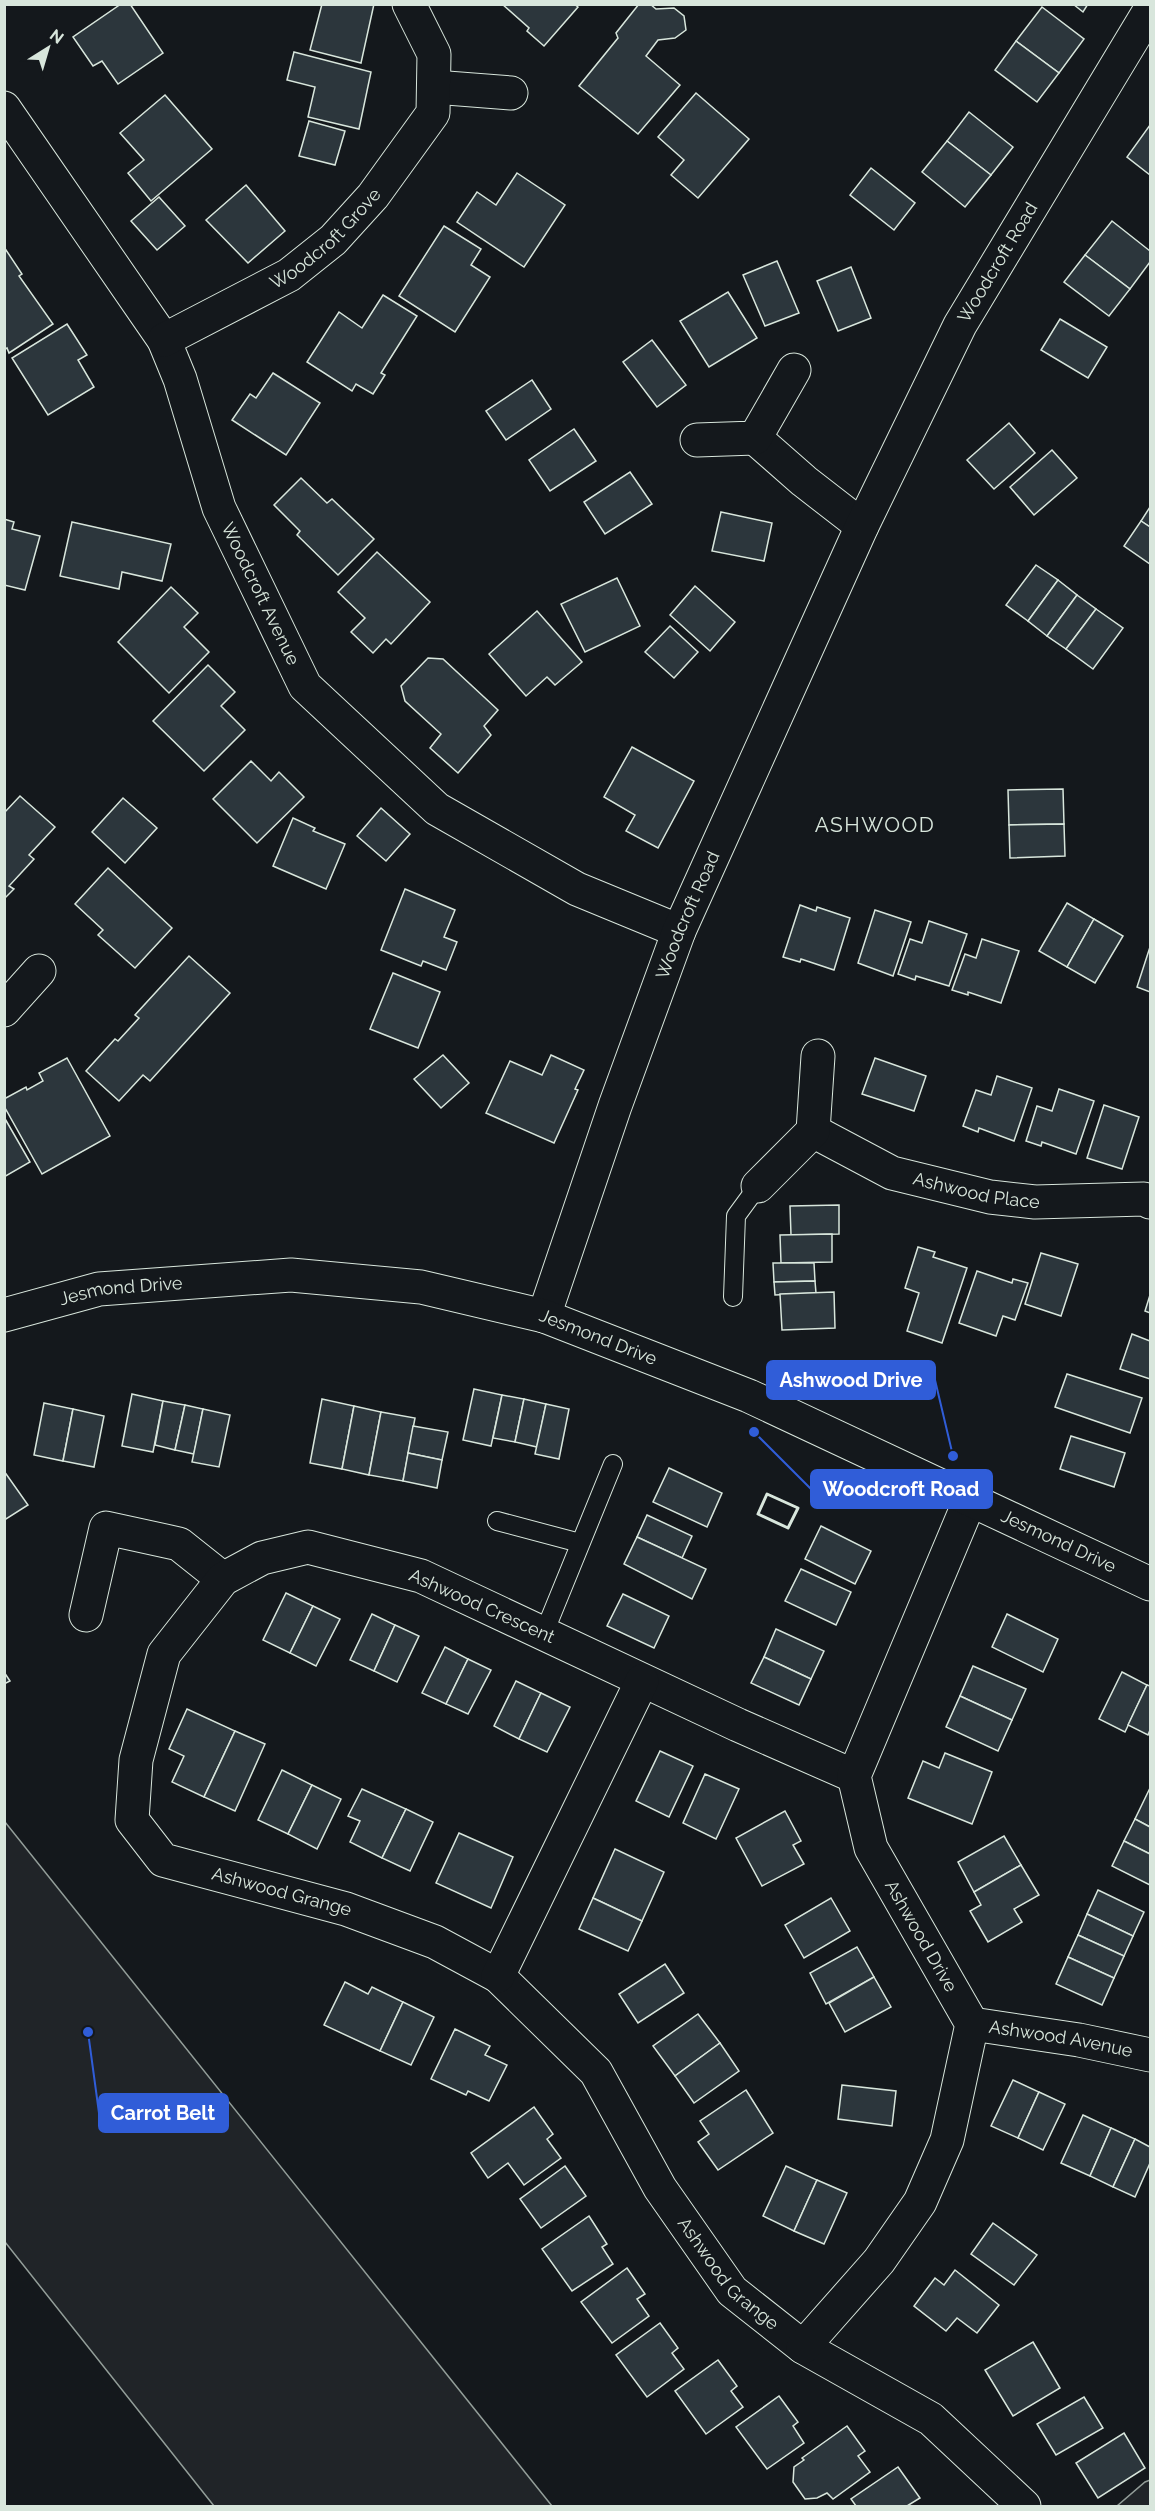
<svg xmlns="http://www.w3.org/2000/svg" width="1155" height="2511" font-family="Raleway,sans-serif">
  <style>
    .green { fill: #202428; stroke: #939e99; stroke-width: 1.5 }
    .building { fill: #2c363c; stroke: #d8e6dc; stroke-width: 1.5 }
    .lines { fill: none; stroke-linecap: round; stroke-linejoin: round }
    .lane-casing { stroke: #d8e6dc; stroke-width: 20 }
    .street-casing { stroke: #d8e6dc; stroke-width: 35 }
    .secondary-casing { stroke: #d8e6dc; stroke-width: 35 }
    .lane { stroke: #14181c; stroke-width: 18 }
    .street { stroke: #14181c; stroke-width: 33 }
    .secondary { stroke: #14181c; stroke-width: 33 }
    .wall { stroke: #d8e6dc; stroke-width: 3 }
    .labels { text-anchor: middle; stroke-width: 4.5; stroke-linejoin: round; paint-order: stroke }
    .street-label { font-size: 18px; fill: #d8e6dc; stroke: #14181c }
    .quarter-label { font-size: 21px; letter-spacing: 1.5px; fill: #d8e6dc; stroke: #14181c }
    .leader { fill: none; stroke: #305dd8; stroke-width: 2 }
    .callout-dot { fill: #305dd8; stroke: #14181c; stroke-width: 2 }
    .callout { fill: #305dd8; stroke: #305dd8; stroke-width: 2 }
    .callout-label { font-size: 20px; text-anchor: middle; font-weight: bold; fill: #fff }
  </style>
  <rect width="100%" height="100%" fill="#14181c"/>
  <!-- green -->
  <g class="green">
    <polygon points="4,1822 5,1822 552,2506 214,2506 5,2242"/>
    <polygon points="1150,2480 1150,2506 1117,2506 1145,2482"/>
  </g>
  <!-- building -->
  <g class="building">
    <polygon points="121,4 130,4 163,53 118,84 102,61 93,66 73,37"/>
    <polygon points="322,4 374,4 361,63 310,50"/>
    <polygon points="502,4 574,4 578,7 544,46 527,31 529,28"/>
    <polygon points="639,4 650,4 656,9 674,8 684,16 686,30 675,38 658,40 646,56 680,85 638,134 579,86 618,38 616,33"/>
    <polygon points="1073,4 1088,4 1083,12"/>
    <polygon points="1042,7 1084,39 1059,73 1016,41"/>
    <polygon points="1016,41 1059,73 1037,102 995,70"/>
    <polygon points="294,52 371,72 359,129 308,117 315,87 287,80"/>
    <polygon points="696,93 749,139 698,198 671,175 684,160 658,137"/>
    <polygon points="165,95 212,149 151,201 128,173 144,160 120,133"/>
    <polygon points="969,112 1013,147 991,175 947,141"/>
    <polygon points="309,121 345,131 335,165 299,156"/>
    <polygon points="1150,125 1150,175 1127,157"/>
    <polygon points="947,141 991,175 965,207 922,172"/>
    <polygon points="871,168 915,203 894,230 850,195"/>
    <polygon points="517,173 565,205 524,267 457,222 477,192 496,205"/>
    <polygon points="246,185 285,231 248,263 206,220"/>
    <polygon points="159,197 185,226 157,250 131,221"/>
    <polygon points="1112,221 1150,251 1150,262 1130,289 1085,255"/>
    <polygon points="444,226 481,249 471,265 490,277 455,332 399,296"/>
    <polygon points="4,247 22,274 19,276 53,324 9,353 7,348 4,350"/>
    <polygon points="1085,255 1130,289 1109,316 1064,282"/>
    <polygon points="777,261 799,313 765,326 743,275"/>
    <polygon points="851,267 871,318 838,331 817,281"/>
    <polygon points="728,292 757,338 709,367 680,321"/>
    <polygon points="383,295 417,316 381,373 385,375 373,394 356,384 352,391 307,362 339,312 362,328"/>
    <polygon points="1060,319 1107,347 1088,378 1041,350"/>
    <polygon points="67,324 87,355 78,360 94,387 48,415 12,358"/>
    <polygon points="652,340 686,385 657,407 623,362"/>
    <polygon points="273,373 320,403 286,455 232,420 250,394 256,398"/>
    <polygon points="532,380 551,409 506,440 486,411"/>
    <polygon points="1009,423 1035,453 994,489 967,460"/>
    <polygon points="574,429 596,461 550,491 529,460"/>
    <polygon points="1052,450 1077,478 1034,515 1010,487"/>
    <polygon points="630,472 652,504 605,534 584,502"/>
    <polygon points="301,478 327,503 332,499 374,539 338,575 297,535 300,531 274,505"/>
    <polygon points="1150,507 1150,527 1141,521"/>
    <polygon points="721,512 772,523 764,561 712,551"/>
    <polygon points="4,519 14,522 12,529 40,536 25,590 4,585"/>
    <polygon points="1141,521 1150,527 1150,564 1124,546"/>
    <polygon points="72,522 171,544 162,581 122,572 119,589 60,576"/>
    <polygon points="377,552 430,602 391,644 386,639 373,653 351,632 365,618 338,592"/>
    <polygon points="1036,565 1058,580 1028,621 1006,605"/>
    <polygon points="617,578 640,626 585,652 561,604"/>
    <polygon points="1058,580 1077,595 1047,636 1028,621"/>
    <polygon points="695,586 735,622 710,651 670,615"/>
    <polygon points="171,587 198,613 184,627 209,652 169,693 118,642"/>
    <polygon points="1077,595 1096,609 1066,649 1047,636"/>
    <polygon points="1096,609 1123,628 1093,669 1066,649"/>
    <polygon points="537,611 582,662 555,685 547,677 526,696 489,654"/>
    <polygon points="670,626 698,652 674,678 645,652"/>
    <polygon points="428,658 443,659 498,710 484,726 491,735 458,773 430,748 441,734 405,701 401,686"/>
    <polygon points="208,665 235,692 221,706 245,730 204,771 153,721"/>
    <polygon points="632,747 694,781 658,848 626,831 635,815 604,797"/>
    <polygon points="251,761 271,781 279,772 304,797 257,843 213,799"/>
    <polygon points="1063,789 1064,824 1009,825 1008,790"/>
    <polygon points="20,796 55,827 29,855 34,859 9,886 14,889 4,899 4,813"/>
    <polygon points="123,798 157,828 125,863 92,832"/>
    <polygon points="381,808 410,834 386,861 357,836"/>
    <polygon points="293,818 315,828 313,831 345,844 326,889 273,866"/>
    <polygon points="1064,824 1065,856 1010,858 1009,825"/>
    <polygon points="108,868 172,928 135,968 98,935 103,930 75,904"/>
    <polygon points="405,889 455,910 444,937 457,942 446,970 423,961 421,966 381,950"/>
    <polygon points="1067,903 1094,919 1067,967 1039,951"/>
    <polygon points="800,905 816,911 817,907 850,918 834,970 801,959 800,962 783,957"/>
    <polygon points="875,910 911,922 893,976 858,963"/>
    <polygon points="1094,919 1123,936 1095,983 1067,967"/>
    <polygon points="929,921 967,934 949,986 916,976 915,980 898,974 910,939 922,943"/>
    <polygon points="982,939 1019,951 1001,1003 968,992 968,995 952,990 965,954 976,958"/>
    <polygon points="1150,947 1150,992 1137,987"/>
    <polygon points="189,956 230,993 150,1081 143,1075 119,1101 86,1071 115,1039 118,1041 139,1018 135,1015"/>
    <polygon points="393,973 440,992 418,1048 370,1029"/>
    <polygon points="443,1055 469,1083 441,1108 414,1079"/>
    <polygon points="551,1055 584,1070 575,1089 578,1090 554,1143 486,1113 510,1061 542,1075"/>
    <polygon points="67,1058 110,1136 42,1174 4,1106 4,1099 26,1087 27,1090 43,1081 39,1073"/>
    <polygon points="875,1058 926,1076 914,1111 862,1094"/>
    <polygon points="997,1076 1032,1088 1014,1141 979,1128 978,1132 963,1126 976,1090 991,1095"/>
    <polygon points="1059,1089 1094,1101 1076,1154 1042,1142 1041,1146 1026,1141 1037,1106 1052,1111"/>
    <polygon points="1104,1105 1139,1117 1122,1169 1087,1158"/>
    <polygon points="4,1117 30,1162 4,1177"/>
    <polygon points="839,1205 839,1234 791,1235 790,1206"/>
    <polygon points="832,1234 832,1262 781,1263 780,1235"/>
    <polygon points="918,1247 935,1252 933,1257 967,1268 942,1343 907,1331 919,1293 905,1288"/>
    <polygon points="1041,1253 1078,1264 1061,1316 1025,1304"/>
    <polygon points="773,1263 814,1263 815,1281 774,1282"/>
    <polygon points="977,1271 1012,1283 1013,1279 1028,1283 1015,1320 1003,1316 996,1336 959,1323"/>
    <polygon points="815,1281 816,1293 775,1295 774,1282"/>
    <polygon points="834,1292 835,1328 782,1330 780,1294"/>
    <polygon points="1150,1295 1150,1313 1145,1311"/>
    <polygon points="1132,1334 1150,1341 1150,1379 1120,1369"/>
    <polygon points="1067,1374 1142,1398 1130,1433 1055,1407"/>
    <polygon points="474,1389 502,1395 491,1446 463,1440"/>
    <polygon points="132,1394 163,1401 153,1452 122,1446"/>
    <polygon points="502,1395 524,1399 515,1442 493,1438"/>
    <polygon points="322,1399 354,1406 342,1469 310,1463"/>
    <polygon points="524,1399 546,1404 537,1447 515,1442"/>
    <polygon points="163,1401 185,1405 175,1450 155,1445"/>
    <polygon points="44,1403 73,1409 63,1461 34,1455"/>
    <polygon points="546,1404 569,1409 559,1459 535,1454"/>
    <polygon points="185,1405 203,1409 194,1454 175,1450"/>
    <polygon points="354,1406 381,1412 369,1475 342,1469"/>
    <polygon points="73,1409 104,1416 94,1467 63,1461"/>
    <polygon points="203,1409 230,1415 219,1467 192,1462"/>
    <polygon points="381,1412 415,1418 403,1481 369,1475"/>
    <polygon points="413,1426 448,1432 442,1460 408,1453"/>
    <polygon points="1071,1436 1125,1453 1114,1487 1060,1469"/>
    <polygon points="408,1453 442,1460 437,1488 403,1481"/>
    <polygon points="669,1468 722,1493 707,1527 653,1502"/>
    <polygon points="4,1471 28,1505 6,1519 4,1516"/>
    <polygon points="647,1515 692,1536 682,1558 637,1537"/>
    <polygon points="821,1526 871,1551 855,1584 805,1559"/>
    <polygon points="637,1537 706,1569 692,1599 624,1564"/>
    <polygon points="801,1569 851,1592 836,1625 785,1601"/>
    <polygon points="286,1593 313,1606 290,1653 263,1640"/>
    <polygon points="623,1594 669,1616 654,1648 607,1626"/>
    <polygon points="313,1606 340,1619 316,1666 290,1653"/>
    <polygon points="372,1614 395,1625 374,1671 350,1660"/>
    <polygon points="1007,1614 1058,1639 1043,1672 992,1647"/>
    <polygon points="395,1625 419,1636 397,1682 374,1671"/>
    <polygon points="776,1629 824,1651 811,1679 764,1657"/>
    <polygon points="445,1647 468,1659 446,1704 422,1693"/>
    <polygon points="764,1657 811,1679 799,1705 751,1683"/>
    <polygon points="468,1659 491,1670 468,1714 446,1704"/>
    <polygon points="973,1666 1026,1689 1012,1720 960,1696"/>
    <polygon points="4,1672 10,1681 4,1684"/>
    <polygon points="1122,1672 1147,1685 1125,1732 1099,1719"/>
    <polygon points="516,1681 541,1693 519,1739 494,1726"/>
    <polygon points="1147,1685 1150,1686 1150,1730 1148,1735 1128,1725"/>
    <polygon points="541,1693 570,1707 547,1752 519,1739"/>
    <polygon points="960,1696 1012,1720 998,1751 946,1727"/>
    <polygon points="187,1709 235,1731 204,1797 172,1782 184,1756 169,1749"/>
    <polygon points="235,1731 265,1744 235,1811 204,1797"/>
    <polygon points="660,1751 693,1766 669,1817 636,1801"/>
    <polygon points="945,1753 992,1772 972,1824 908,1798 923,1761 939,1768"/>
    <polygon points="282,1770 312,1785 288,1834 258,1820"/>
    <polygon points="705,1774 739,1789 716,1839 683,1823"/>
    <polygon points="312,1785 341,1799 317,1849 288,1834"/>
    <polygon points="1150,1788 1150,1827 1135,1819"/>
    <polygon points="362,1789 406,1809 382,1858 350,1842 360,1821 348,1816"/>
    <polygon points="406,1809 433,1822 410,1871 382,1858"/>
    <polygon points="785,1811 801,1841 793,1845 804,1864 762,1886 736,1838"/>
    <polygon points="1135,1819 1150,1827 1150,1854 1124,1841"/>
    <polygon points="459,1833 513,1857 491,1908 436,1883"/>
    <polygon points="1004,1836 1021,1865 974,1892 958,1862"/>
    <polygon points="1124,1841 1150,1854 1150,1885 1112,1866"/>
    <polygon points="615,1849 664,1872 642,1921 593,1898"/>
    <polygon points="1021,1865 1039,1895 1014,1909 1022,1922 988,1942 970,1911 981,1905 974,1892"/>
    <polygon points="1098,1890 1144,1912 1133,1936 1087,1914"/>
    <polygon points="593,1898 642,1921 628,1951 579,1929"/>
    <polygon points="831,1898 850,1931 804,1958 785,1925"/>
    <polygon points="1087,1914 1133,1936 1124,1956 1078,1935"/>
    <polygon points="1078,1935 1124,1956 1114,1978 1068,1957"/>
    <polygon points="857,1947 874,1977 826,2004 810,1973"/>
    <polygon points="1068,1957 1114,1978 1102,2005 1056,1984"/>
    <polygon points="665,1964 684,1993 638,2023 619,1994"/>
    <polygon points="874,1977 891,2007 845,2032 829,2003"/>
    <polygon points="345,1982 368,1994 372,1987 403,2002 380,2051 324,2025"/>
    <polygon points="403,2002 434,2017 411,2065 380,2051"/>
    <polygon points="698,2014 720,2043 675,2076 653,2046"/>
    <polygon points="455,2029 490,2046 485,2055 507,2065 489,2101 468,2091 466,2095 431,2079"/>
    <polygon points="720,2043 739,2071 694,2103 675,2076"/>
    <polygon points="1013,2080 1039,2092 1018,2138 991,2126"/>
    <polygon points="842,2085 896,2091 892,2126 838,2119"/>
    <polygon points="746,2090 773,2133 718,2170 698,2142 709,2134 700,2121"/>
    <polygon points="1039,2092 1065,2104 1043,2150 1018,2138"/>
    <polygon points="534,2107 553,2134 547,2139 561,2158 524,2185 508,2163 488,2178 471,2153"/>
    <polygon points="1083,2115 1111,2128 1090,2176 1061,2163"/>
    <polygon points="1111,2128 1135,2139 1113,2187 1090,2176"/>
    <polygon points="1135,2139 1150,2147 1150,2163 1135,2197 1113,2187"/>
    <polygon points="565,2166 586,2196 541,2228 520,2199"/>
    <polygon points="786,2166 817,2180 794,2231 763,2216"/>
    <polygon points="817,2180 847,2193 824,2244 794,2231"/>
    <polygon points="589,2216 607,2244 602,2247 613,2264 572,2291 542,2249"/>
    <polygon points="993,2223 1037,2255 1014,2285 971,2254"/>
    <polygon points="627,2268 645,2294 637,2299 649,2316 612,2343 581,2302"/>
    <polygon points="955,2270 999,2305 977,2333 957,2318 946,2331 914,2306 935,2278 944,2285"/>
    <polygon points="660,2323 678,2348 672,2353 684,2369 647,2397 616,2355"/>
    <polygon points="1033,2342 1060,2388 1013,2416 985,2370"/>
    <polygon points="718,2360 737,2386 731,2391 743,2407 706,2434 675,2391"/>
    <polygon points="779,2396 798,2422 793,2426 804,2443 767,2469 736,2427"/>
    <polygon points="1084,2397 1103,2428 1056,2455 1037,2424"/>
    <polygon points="847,2426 865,2451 858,2456 870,2472 833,2499 827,2493 817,2498 805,2499 793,2482 794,2467 804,2460 802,2458"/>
    <polygon points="1124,2433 1145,2468 1098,2498 1076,2463"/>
    <polygon points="898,2467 920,2498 907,2506 856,2506 851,2499"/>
  </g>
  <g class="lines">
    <defs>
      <g id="lane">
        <polyline points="733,1297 736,1216 758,1186"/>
        <polyline points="497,1521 580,1543"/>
        <polyline points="544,1633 613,1464"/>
      </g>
      <g id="street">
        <polyline points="434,87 511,93"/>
        <path id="s1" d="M4,108L164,340L180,379L219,508L305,686L437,809L577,889L679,931"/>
        <path id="s2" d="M164,340L289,275L333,240L373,196L433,113L434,54L409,4"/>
        <polyline points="755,438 804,481 862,526"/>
        <polyline points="697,440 755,438 794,370"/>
        <polyline points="4,1010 39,971"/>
        <path id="s3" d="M813,1131L892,1173L990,1197L1035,1202L1144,1199L1150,1202"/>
        <polyline points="758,1186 813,1131 818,1056"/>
        <path id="s4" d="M544,1316L615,1106L679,931L862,526L960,325L1150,10"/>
        <polyline points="86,1615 106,1528 179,1544 223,1579"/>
        <path id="s5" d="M854,1776L738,1725L421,1576L308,1547L262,1558L223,1579L164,1654L136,1760L132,1820L163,1860L346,1909L435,1942L498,1976L596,2072L660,2188L732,2291L803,2347L931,2419L1024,2506"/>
        <polyline points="498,1976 642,1681"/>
        <path id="s6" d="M972,2024L1079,2040L1150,2055"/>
        <polyline points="803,2347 879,2261 920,2202 947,2140 972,2024 871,1848 854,1776 970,1500"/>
      </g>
      <g id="secondary">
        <path id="s7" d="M4,1315L99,1289L291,1275L421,1287L544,1316L749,1396L1150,1584"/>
      </g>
    </defs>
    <!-- lane casing -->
    <use href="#lane" class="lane-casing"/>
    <!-- street casing -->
    <use href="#street" class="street-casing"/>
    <!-- secondary casing -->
    <use href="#secondary" class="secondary-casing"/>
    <!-- lane -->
    <use href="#lane" class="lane"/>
    <!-- street -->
    <use href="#street" class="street"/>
    <!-- secondary -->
    <use href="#secondary" class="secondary"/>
    <!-- wall -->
    <polygon class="wall" points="767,1494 798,1508 788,1528 758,1514"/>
  </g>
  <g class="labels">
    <!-- street labels -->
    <g class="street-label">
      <text dy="6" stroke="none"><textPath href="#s2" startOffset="192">Woodcroft Grove</textPath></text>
      <text dy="6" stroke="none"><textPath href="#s4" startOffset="1149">Woodcroft Road</textPath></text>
      <text dy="6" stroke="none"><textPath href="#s1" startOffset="554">Woodcroft Avenue</textPath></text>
      <text dy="6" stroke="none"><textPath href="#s4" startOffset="426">Woodcroft Road</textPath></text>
      <text dy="6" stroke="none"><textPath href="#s3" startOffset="176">Ashwood Place</textPath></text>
      <text dy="6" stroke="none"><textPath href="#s7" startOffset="120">Jesmond Drive</textPath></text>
      <text dy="6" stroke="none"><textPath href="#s7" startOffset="606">Jesmond Drive</textPath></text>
      <text dy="6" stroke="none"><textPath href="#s7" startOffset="1110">Jesmond Drive</textPath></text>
      <text transform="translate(482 1606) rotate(24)" y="6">Ashwood Crescent</text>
      <text dy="6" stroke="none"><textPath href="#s5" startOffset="1124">Ashwood Grange</textPath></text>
      <text transform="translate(921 1936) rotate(60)" y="6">Ashwood Drive</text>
      <text dy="6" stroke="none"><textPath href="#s6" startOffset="90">Ashwood Avenue</textPath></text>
      <text dy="6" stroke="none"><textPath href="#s5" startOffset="1737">Ashwood Grange</textPath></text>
    </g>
    <!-- quarter labels -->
    <g class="quarter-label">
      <text x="875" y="832">ASHWOOD</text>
    </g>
  </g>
  <!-- callouts -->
  <path class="leader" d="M953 1456L935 1380M754 1432L811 1489M88 2032L99 2113"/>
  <g class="callout-dot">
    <circle cx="953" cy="1456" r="6"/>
    <circle cx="754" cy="1432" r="6"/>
    <circle cx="88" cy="2032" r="6"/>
  </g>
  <g class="callout">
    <rect x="767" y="1361" width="168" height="38" rx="6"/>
    <rect x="811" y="1470" width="181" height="38" rx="6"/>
    <rect x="99" y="2094" width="129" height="38" rx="6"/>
  </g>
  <g class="callout-label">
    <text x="851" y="1387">Ashwood Drive</text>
    <text x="901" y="1496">Woodcroft Road</text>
    <text x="163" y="2120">Carrot Belt</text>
  </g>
  <!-- border -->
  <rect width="1155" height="2511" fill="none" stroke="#d8e6dc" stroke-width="12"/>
  <!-- north arrow -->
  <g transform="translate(48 48) rotate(37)" stroke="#14181c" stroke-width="4.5" paint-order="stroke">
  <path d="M0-4.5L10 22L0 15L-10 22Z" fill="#d8e6dc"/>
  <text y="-9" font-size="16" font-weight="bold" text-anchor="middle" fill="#d8e6dc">N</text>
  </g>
</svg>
